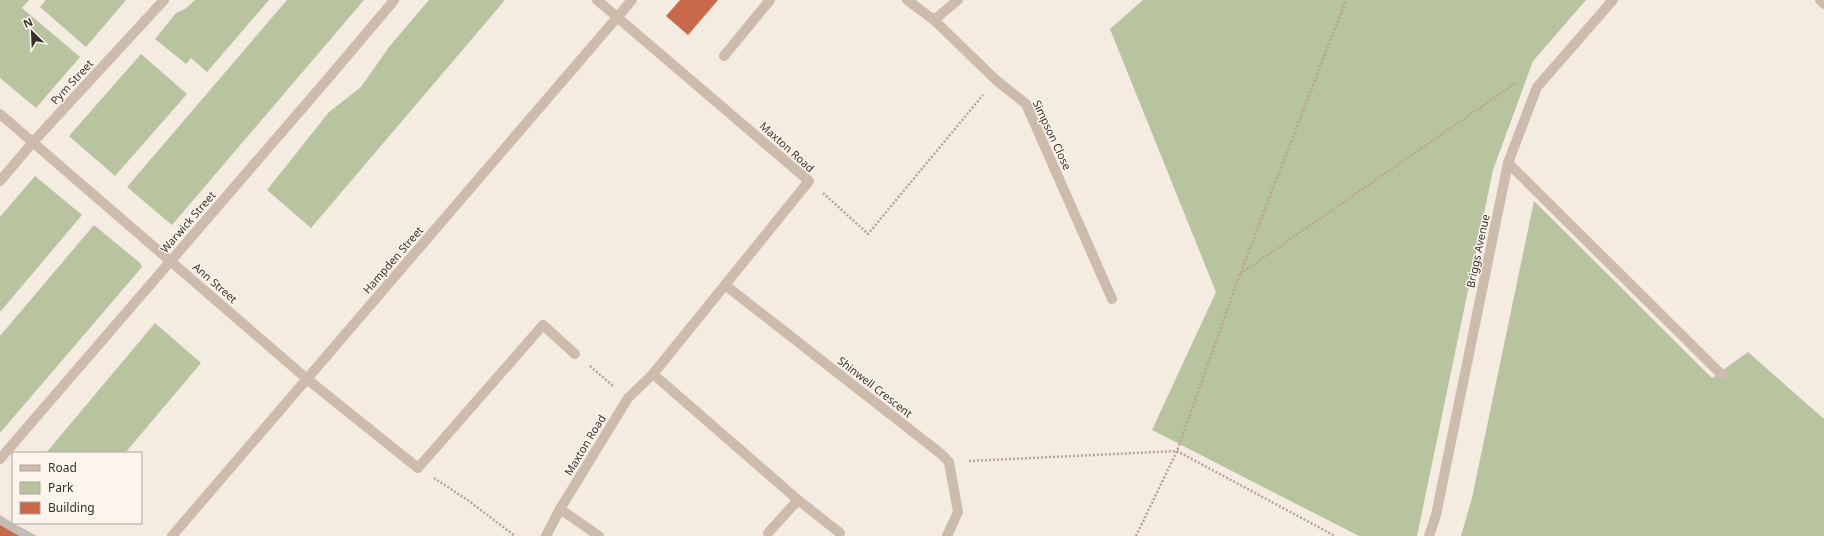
<svg xmlns="http://www.w3.org/2000/svg" width="1824" height="536" font-family="'Noto Sans',sans-serif">
  <style>
    .green { fill: #b8c4a0 }
    .shadow { fill: #0003 }
    .building { fill: #c8694b }
    .lines { fill: none; stroke-linecap: round; stroke-linejoin: round }
    .path { stroke: #b9a596; stroke-width: 2.5; stroke-dasharray: 2 2; stroke-linecap: butt }
    .service { stroke: #cdbbac; stroke-width: 10 }
    .pedestrian { stroke: #cdbbac; stroke-width: 10 }
    .minor { stroke: #cdbbac; stroke-width: 10 }
    .tertiary { stroke: #cdbbac; stroke-width: 10 }
    .labels { text-anchor: middle; stroke-width: 3; stroke-linejoin: round; paint-order: stroke }
    .street-label { font-size: 11px; fill: #3b302b; stroke: #fbf5ee }
  </style>
  <rect width="100%" height="100%" fill="#f4ebe1"/>
  <!-- green -->
  <g class="green">
    <polygon points="0,0 29,0 22,8 80,57 36,108 0,78"/>
    <polygon points="46,0 126,0 86,47 40,7"/>
    <polygon points="195,0 269,0 207,72 191,58 186,64 155,39 176,13 185,9"/>
    <polygon points="287,0 364,0 172,225 127,187"/>
    <polygon points="429,0 505,0 311,228 267,190 329,112 361,87 389,47"/>
    <polygon points="1143,0 1586,0 1533,61 1493,170 1417,536 1359,536 1152,430 1216,292 1110,29"/>
    <polygon points="141,54 187,94 115,176 69,136"/>
    <polygon points="35,176 82,215 0,312 0,217"/>
    <polygon points="1534,201 1712,378 1748,352 1824,419 1824,536 1461,536 1472,498"/>
    <polygon points="94,225 140,263 142,267 0,433 0,336"/>
    <polygon points="155,323 201,363 125,453 46,453"/>
  </g>
  <!-- shadow -->
  <polygon class="shadow" points="0,515 13,523 37,536 0,536"/>
  <!-- building -->
  <g class="building">
    <polygon points="680,0 718,0 688,35 666,16"/>
    <polygon points="0,525 19,536 0,536"/>
  </g>
  <g class="lines">
    <!-- path -->
    <g class="path">
      <polyline points="823,193 868,234 983,95"/>
      <polyline points="1240,274 1517,82"/>
      <polyline points="590,366 613,386"/>
      <polyline points="969,461 1177,451 1335,536"/>
      <polyline points="434,478 469,501 515,536"/>
      <polyline points="1136,536 1177,451 1240,274 1346,0"/>
    </g>
    <!-- service -->
    <polyline class="service" points="1508,163 1722,375"/>
    <!-- pedestrian -->
    <polyline class="pedestrian" points="331,75 391,4"/>
    <!-- minor -->
    <g class="minor">
      <polyline points="597,0 809,181 653,374 798,500 768,533"/>
      <polyline points="907,0 934,20 996,80 1026,104 1112,299"/>
      <polyline points="391,4 394,0"/>
      <polyline points="934,20 958,0"/>
      <polyline points="724,56 770,0"/>
      <polyline points="0,114 307,379 418,468 543,325 575,354"/>
      <polyline points="0,181 33,142 164,0"/>
      <polyline points="725,285 940,453 949,462 958,512 947,536"/>
      <polyline points="0,459 331,75"/>
      <polyline points="798,500 840,533"/>
      <polyline points="560,509 599,536"/>
      <polyline points="172,536 632,0"/>
      <polyline points="546,536 560,509 628,398 653,374"/>
      <polyline points="1429,536 1436,515 1508,163 1537,87 1613,0"/>
    </g>
    <!-- tertiary -->
    <polyline class="tertiary" points="1820,0 1824,4"/>
  </g>
  <g class="labels">
    <!-- street labels -->
    <g class="street-label">
      <text transform="translate(72 82) rotate(-47)" y="4">Pym Street</text>
      <text transform="translate(1052 135) rotate(65)" y="4">Simpson Close</text>
      <text transform="translate(787 147) rotate(42)" y="4">Maxton Road</text>
      <text transform="translate(188 222) rotate(-49)" y="4">Warwick Street</text>
      <text transform="translate(1478 251) rotate(-78)" y="4">Briggs Avenue</text>
      <text transform="translate(393 260) rotate(-49)" y="4">Hampden Street</text>
      <text transform="translate(215 283) rotate(41)" y="4">Ann Street</text>
      <text transform="translate(875 387) rotate(38)" y="4">Shinwell Crescent</text>
      <text transform="translate(585 445) rotate(-59)" y="4">Maxton Road</text>
    </g>
  </g>
  <!-- legend -->
  <rect x="12" y="452" width="130" height="72" fill="#fbf5ee" stroke="#aea6a0"/>
  <rect x="20" y="465" width="20" height="6" fill="#cdbbac" stroke="#aea6a0"/>
  <text x="48" y="472" font-size="12" fill="#3b302b">Road</text>
  <rect x="20" y="482" width="20" height="12" fill="#b8c4a0" stroke="#aea6a0"/>
  <text x="48" y="492" font-size="12" fill="#3b302b">Park</text>
  <rect x="20" y="502" width="20" height="12" fill="#c8694b" stroke="#aea6a0"/>
  <text x="48" y="512" font-size="12" fill="#3b302b">Building</text>
  <!-- north arrow -->
  <g transform="translate(32 32) rotate(336)" stroke="#fbf5ee" stroke-width="3" paint-order="stroke">
  <path d="M0-3L7 15L0 10L-7 15Z" fill="#3b302b"/>
  <text y="-6" font-size="11" font-weight="bold" text-anchor="middle" fill="#3b302b">N</text>
  </g>
</svg>
